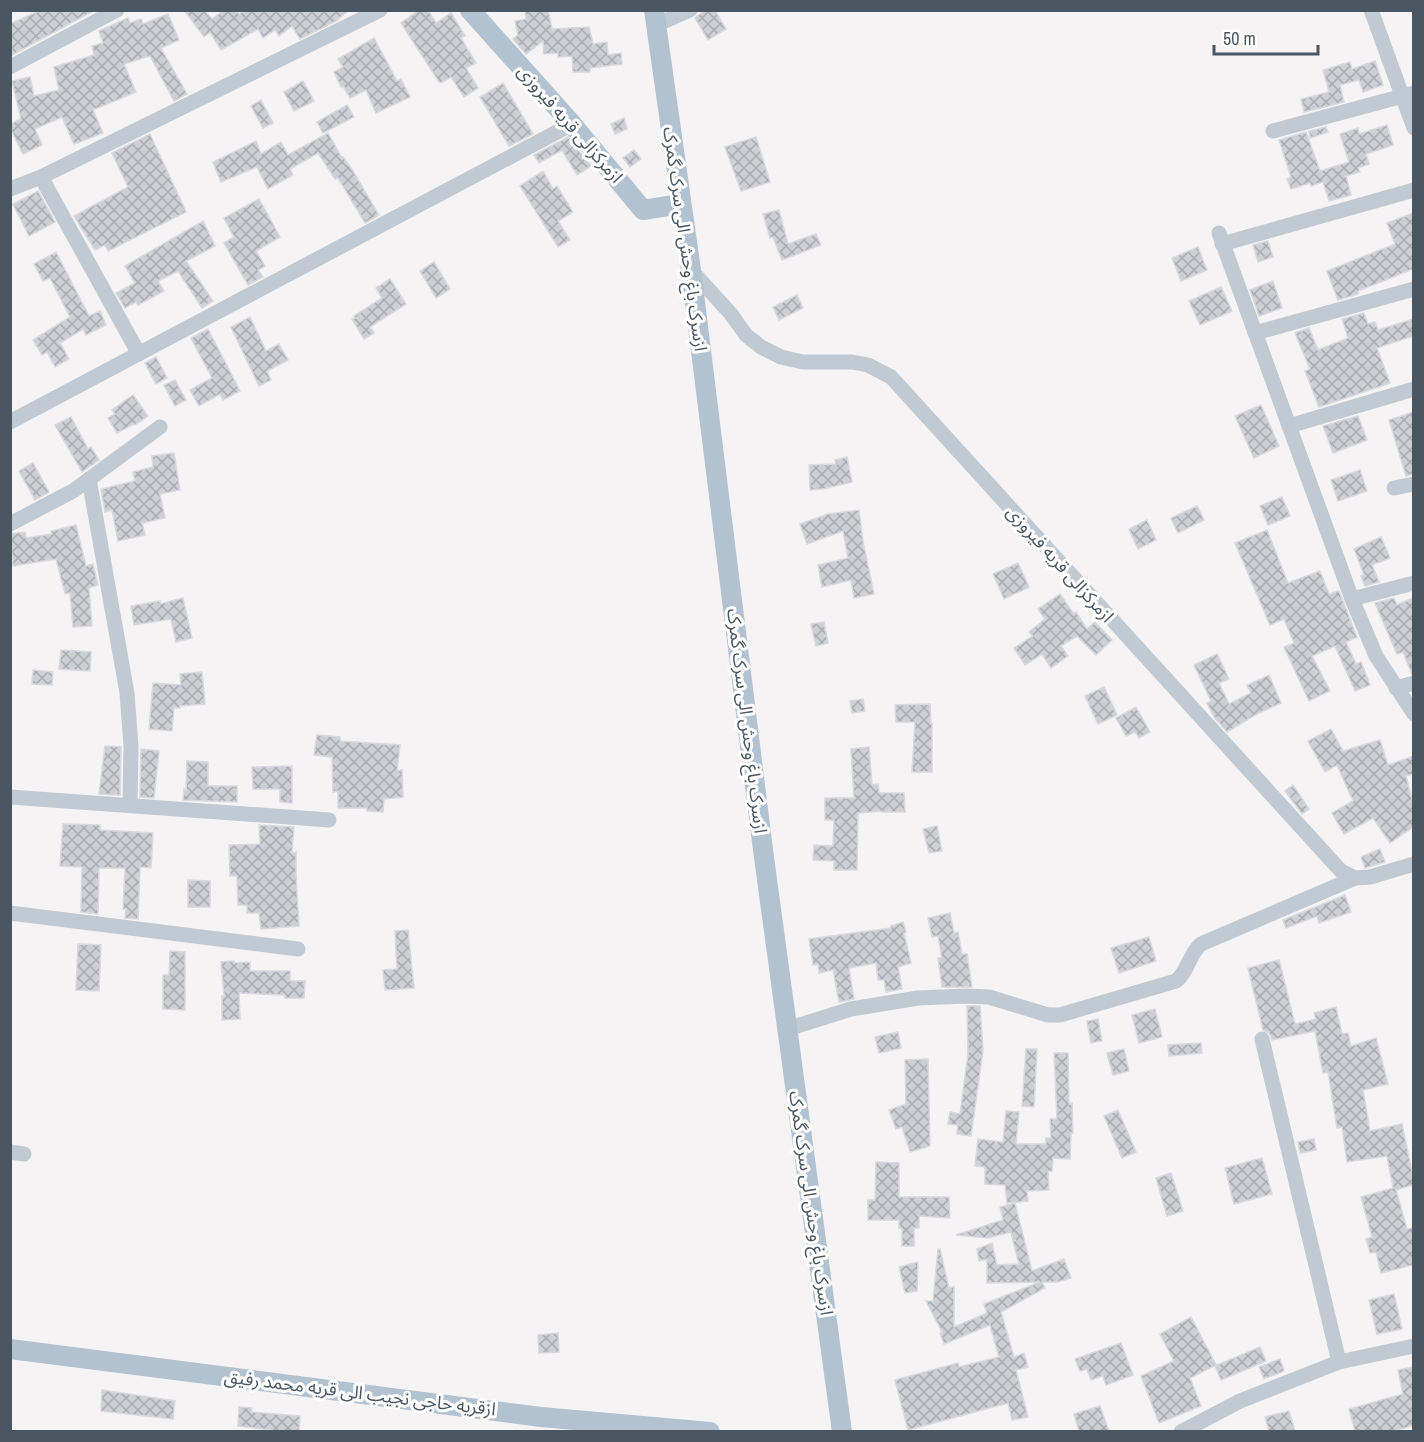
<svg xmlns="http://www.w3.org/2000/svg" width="1424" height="1442" font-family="'Archivo Narrow','Noto Sans Arabic',sans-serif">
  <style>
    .building { fill: url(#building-cross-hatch); stroke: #d7d9de; stroke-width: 1.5 }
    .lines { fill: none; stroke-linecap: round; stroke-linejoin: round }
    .minor { stroke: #c1cad2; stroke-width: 15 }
    .major { stroke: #b3c2d1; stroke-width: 20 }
    .labels { text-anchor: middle; stroke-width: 6; stroke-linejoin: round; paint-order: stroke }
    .street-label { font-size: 18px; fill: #4a5661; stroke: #fff }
  </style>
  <defs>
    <pattern id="building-cross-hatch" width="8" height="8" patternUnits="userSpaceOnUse" patternTransform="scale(1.5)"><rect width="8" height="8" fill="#cdcfd5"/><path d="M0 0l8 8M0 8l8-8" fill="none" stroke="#a8abb0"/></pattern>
  </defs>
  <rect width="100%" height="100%" fill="#f5f3f3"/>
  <!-- building -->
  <g class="building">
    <polygon points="41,10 95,10 12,55 10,24"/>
    <polygon points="184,10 204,10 212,19 224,10 236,10 239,14 245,10 349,10 336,21 300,39 292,26 279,36 275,30 263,38 258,29 221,50 210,32 204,37"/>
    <polygon points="419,10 428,10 436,23 451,13 465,36 461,38 476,63 466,68 478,88 464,97 451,77 441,83 439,82 401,23"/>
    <polygon points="525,10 548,10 552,29 589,27 593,44 607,42 608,55 621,53 622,64 590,68 590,72 573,72 572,56 558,57 558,53 544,54 543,41 526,54 513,39 518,35 515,21 526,19"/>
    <polygon points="705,10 715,10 726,29 708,40 695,18"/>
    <polygon points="168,14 179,40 161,48 187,94 174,101 150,56 124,64 136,92 93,110 103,133 74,144 62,117 35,129 42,145 23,154 10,128 10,124 21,119 12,81 30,77 34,96 59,90 54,67 94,55 92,46 103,43 99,31 128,18 130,23 141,19 143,24"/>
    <polygon points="374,38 397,81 401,79 410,97 376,113 366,90 350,98 343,86 341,87 334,72 343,67 338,59"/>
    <polygon points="1375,61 1383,85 1363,92 1359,80 1340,85 1344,102 1304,112 1301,99 1329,92 1323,70 1350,62 1352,69"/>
    <polygon points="303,81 314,101 294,111 284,92"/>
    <polygon points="503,83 533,134 509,146 480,97"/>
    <polygon points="261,100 273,123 263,128 251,106"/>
    <polygon points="347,105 354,117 323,133 317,122"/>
    <polygon points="624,118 627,129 615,134 611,124"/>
    <polygon points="1387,125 1393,145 1366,154 1369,164 1358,168 1360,172 1346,176 1351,195 1329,201 1323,182 1311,186 1310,183 1291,189 1287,179 1291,177 1279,140 1306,132 1320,171 1349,162 1340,134 1358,128 1359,134"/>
    <polygon points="1326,127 1328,132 1310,138 1309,131"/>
    <polygon points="328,133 342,158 343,157 353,171 379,215 365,223 338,178 335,179 318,153 290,169 293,175 268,189 257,167 221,182 213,162 256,141 261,154 281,142 288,155"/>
    <polygon points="150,134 186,212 108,251 105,245 95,250 74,216 128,187 112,153"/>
    <polygon points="568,137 591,166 577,175 562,150 539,163 534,155"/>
    <polygon points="756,137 770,182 741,191 725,147"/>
    <polygon points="634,150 641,159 630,167 623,158"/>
    <polygon points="543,171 553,189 557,186 573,212 558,221 570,240 558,247 520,186"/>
    <polygon points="38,191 55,222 29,236 13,204"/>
    <polygon points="259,199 280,237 256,251 265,266 258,270 263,277 248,285 224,243 234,237 224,218"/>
    <polygon points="779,210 788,244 816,234 821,245 782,260 773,237 770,238 763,214"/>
    <polygon points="1413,213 1413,269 1358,291 1358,294 1338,300 1327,271 1395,244 1387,223"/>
    <polygon points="203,221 215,246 186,261 213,301 202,308 178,271 158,281 164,291 138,305 136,302 125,308 116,293 135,283 125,266"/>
    <polygon points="1268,241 1273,257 1258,262 1253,245"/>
    <polygon points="1198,247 1207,270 1181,281 1172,258"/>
    <polygon points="56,252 89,316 100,311 106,325 86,335 83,329 60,343 69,359 55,367 47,352 42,355 33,340 70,317 50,278 43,281 34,264"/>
    <polygon points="434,262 450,289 436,298 420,271"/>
    <polygon points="390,279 406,304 370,327 374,333 364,339 352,319 355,318 354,316 382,298 376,288"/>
    <polygon points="1273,281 1282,308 1259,316 1250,290"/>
    <polygon points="1221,287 1232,311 1200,325 1189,301"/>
    <polygon points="797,295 803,308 779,320 773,307"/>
    <polygon points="1364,313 1368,324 1375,322 1378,330 1413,319 1413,336 1377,348 1390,383 1319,407 1305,371 1310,369 1295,333 1309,328 1318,350 1348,338 1342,319"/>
    <polygon points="250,317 266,351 279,344 288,360 267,371 271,380 259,386 231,327"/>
    <polygon points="208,329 240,391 223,400 220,394 199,406 190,390 212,378 191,338"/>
    <polygon points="156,357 167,378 156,384 145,363"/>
    <polygon points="175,380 186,400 175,406 164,385"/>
    <polygon points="133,395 148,416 135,425 134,424 117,433 108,418 115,414 112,410"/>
    <polygon points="1261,405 1279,446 1254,458 1235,416"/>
    <polygon points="1413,412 1413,474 1406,476 1389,420"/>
    <polygon points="1358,416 1367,440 1333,453 1323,426"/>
    <polygon points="71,417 88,449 91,447 99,460 82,472 55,425"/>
    <polygon points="174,453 180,490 160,494 165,518 142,523 145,535 118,541 112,510 105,512 101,489 135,481 133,472 153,467 152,456"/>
    <polygon points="847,457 852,482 823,489 810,490 809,465 836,464 835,460"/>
    <polygon points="33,463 49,492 35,500 19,471"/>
    <polygon points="1360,470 1367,491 1338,501 1331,480"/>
    <polygon points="1282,497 1290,516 1268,525 1260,506"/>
    <polygon points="1197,506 1204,520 1178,533 1171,518"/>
    <polygon points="859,510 863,541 874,594 854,598 851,580 822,587 818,565 848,558 843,531 807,544 800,524 828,514"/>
    <polygon points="1147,520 1156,540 1138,549 1129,529"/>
    <polygon points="76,525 86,566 93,564 98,585 89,588 92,626 73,627 70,593 65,594 56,559 13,566 10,534 25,532 26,538 52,534 51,531"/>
    <polygon points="1267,530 1288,583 1320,571 1329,594 1339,591 1357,637 1346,642 1356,664 1361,662 1370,685 1355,691 1335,646 1312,656 1330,691 1309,701 1284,647 1294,643 1284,619 1270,625 1235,543"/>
    <polygon points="1381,537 1390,558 1372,565 1379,582 1365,586 1361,576 1364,575 1354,549"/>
    <polygon points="1018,563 1029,587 1004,599 993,574"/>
    <polygon points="1060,594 1074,614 1076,612 1087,629 1095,622 1112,640 1096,655 1077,636 1061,646 1068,656 1051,668 1042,654 1025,665 1014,648 1033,636 1029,632 1045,619 1038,609"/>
    <polygon points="183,598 192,638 176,642 171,619 134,625 131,606 160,601 160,604"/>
    <polygon points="1394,598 1397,605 1413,598 1413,674 1412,674 1403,652 1397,654 1375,603"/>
    <polygon points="824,622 828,643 816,646 811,624"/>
    <polygon points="61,650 91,652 90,671 59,669"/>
    <polygon points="1217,654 1229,679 1219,683 1229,704 1251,693 1247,685 1269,675 1281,703 1257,714 1227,732 1215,718 1207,703 1211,701 1194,665"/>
    <polygon points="33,670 53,672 52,685 32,684"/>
    <polygon points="202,672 205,704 180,706 180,708 174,708 172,731 149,729 153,683 181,685 180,674"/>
    <polygon points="1104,687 1117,715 1098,724 1085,696"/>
    <polygon points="863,699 865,711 852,713 850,701"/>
    <polygon points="930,704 931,724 932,724 932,772 912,772 915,722 896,722 895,705"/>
    <polygon points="1136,707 1150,732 1139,738 1135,732 1126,736 1116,718"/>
    <polygon points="1331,729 1343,751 1380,740 1388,765 1413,756 1413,774 1406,776 1413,804 1413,827 1390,843 1373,818 1344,834 1332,813 1353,801 1337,765 1325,772 1308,741"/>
    <polygon points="317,735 340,737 340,741 400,745 397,771 402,770 403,797 384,799 383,812 367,811 367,808 338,808 338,791 333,792 332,757 314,755"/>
    <polygon points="105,746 121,747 120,795 99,794"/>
    <polygon points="869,747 872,785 878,784 879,793 904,793 905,812 882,812 882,811 858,813 857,870 834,870 834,861 813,860 814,845 833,846 834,820 825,820 825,798 854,798 851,749"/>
    <polygon points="141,749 159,751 154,798 140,797"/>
    <polygon points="187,761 208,762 208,786 237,786 237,802 183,800 184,789 186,790"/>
    <polygon points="292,766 292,803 280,802 280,789 253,789 252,767"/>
    <polygon points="1293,785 1309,809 1302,814 1285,791"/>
    <polygon points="63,824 100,825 100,830 153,833 151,868 140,867 138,919 125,918 126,909 123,909 125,868 99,868 98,914 81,912 82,867 60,866"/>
    <polygon points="259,825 294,827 292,853 296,852 296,874 299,926 261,929 259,913 247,913 247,905 238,905 237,876 230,876 229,845 260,844"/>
    <polygon points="937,826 942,851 929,853 923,829"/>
    <polygon points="1380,849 1385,862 1365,868 1361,857"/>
    <polygon points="188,880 210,881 210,907 188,907"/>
    <polygon points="1345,895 1351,912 1319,923 1317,916 1286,928 1283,920"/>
    <polygon points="950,913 954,933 958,932 962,954 967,954 972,987 942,987 938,958 942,958 938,936 932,937 928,918"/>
    <polygon points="903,922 906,932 904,933 911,963 898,967 902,989 886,992 884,980 878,980 876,963 849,968 854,999 839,1002 833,970 819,973 818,964 813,965 809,939 891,928 891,926"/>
    <polygon points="408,930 414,988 385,990 383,970 397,969 395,931"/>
    <polygon points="1149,937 1156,961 1119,973 1111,948"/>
    <polygon points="78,944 101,945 99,991 76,990"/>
    <polygon points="170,951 185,952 185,1010 163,1009 163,975 169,975"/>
    <polygon points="1279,960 1295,1024 1316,1019 1314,1013 1336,1007 1342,1034 1348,1033 1351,1046 1376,1038 1388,1084 1363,1090 1370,1131 1402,1124 1412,1172 1413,1171 1413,1185 1396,1190 1407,1229 1413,1228 1413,1265 1381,1273 1376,1252 1370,1253 1366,1239 1372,1237 1361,1197 1393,1188 1387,1156 1347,1162 1342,1127 1337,1128 1328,1072 1323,1073 1315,1031 1272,1040 1269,1033 1263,1030 1248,968"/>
    <polygon points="234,961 234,963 250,962 250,971 290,971 290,981 305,981 304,998 285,998 285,995 239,993 240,1019 222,1020 222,996 224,996 221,962"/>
    <polygon points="967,1006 980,1006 983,1051 971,1136 957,1134 958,1125 948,1124 950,1112 960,1114 968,1054"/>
    <polygon points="1155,1009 1162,1037 1139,1043 1132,1015"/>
    <polygon points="1098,1019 1102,1041 1091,1043 1087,1021"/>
    <polygon points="898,1032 901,1048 879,1053 875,1037"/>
    <polygon points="1201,1043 1202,1053 1169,1056 1168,1045"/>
    <polygon points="1026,1049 1037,1049 1034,1107 1022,1106"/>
    <polygon points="1124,1049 1129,1071 1113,1075 1107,1053"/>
    <polygon points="1054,1053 1068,1053 1069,1104 1072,1103 1073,1133 1071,1133 1070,1159 1053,1158 1052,1171 1048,1171 1049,1190 1027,1191 1028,1201 1007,1203 1005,1185 985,1184 985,1167 975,1166 978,1139 1003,1142 1006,1111 1019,1112 1016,1144 1046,1144 1046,1138 1051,1138 1050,1119 1057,1119"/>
    <polygon points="928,1059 930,1146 910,1152 902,1127 896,1129 889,1110 906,1104 905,1060"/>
    <polygon points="1118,1110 1136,1152 1122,1158 1104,1116"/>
    <polygon points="1314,1139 1316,1150 1300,1153 1298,1142"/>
    <polygon points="1262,1158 1272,1194 1234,1204 1225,1168"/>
    <polygon points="876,1162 899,1163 899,1197 949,1197 950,1218 919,1216 919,1228 914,1228 914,1246 902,1246 902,1228 899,1228 899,1220 868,1220 868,1200 875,1200"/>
    <polygon points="1171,1173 1183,1211 1167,1216 1156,1178"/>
    <polygon points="1015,1203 1032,1271 1064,1259 1071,1278 1058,1282 1042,1282 1045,1288 1001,1312 1014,1357 1024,1353 1028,1367 1016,1370 1028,1417 1012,1420 1008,1403 908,1430 895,1380 958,1363 959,1367 999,1357 990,1325 944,1344 940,1333 942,1332 926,1301 933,1301 938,1249 940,1249 949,1288 954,1287 954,1327 987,1313 984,1304 1040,1282 987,1283 987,1259 979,1261 977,1249 992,1243 997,1265 1019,1264 1013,1241 1016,1240 1013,1240 1011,1232 988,1238 956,1235 1003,1220 1000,1207"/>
    <polygon points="918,1262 917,1291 905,1293 899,1267"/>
    <polygon points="1394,1294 1402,1329 1377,1334 1369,1300"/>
    <polygon points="1191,1317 1216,1365 1190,1378 1201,1406 1159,1423 1141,1376 1174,1361 1160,1334"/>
    <polygon points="558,1333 559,1352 539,1353 538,1335"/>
    <polygon points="1121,1343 1133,1375 1106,1385 1103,1376 1091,1380 1087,1369 1080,1371 1075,1359"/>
    <polygon points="1260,1347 1266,1361 1221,1380 1215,1366"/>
    <polygon points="1280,1359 1284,1371 1264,1379 1259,1367"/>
    <polygon points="1413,1367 1413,1426 1392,1431 1355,1431 1349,1409 1403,1394 1398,1370"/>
    <polygon points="102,1390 175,1401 173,1419 101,1411"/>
    <polygon points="1100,1406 1109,1431 1079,1431 1074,1414"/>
    <polygon points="239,1407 252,1408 251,1412 300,1416 299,1431 272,1431 272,1430 238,1426"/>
    <polygon points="1289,1411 1295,1431 1269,1431 1265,1417"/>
  </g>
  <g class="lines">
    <!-- minor -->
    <g class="minor">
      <polyline points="1371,10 1414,128"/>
      <polyline points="656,25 690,10"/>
      <polyline points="10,67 117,10"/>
      <polyline points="1273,131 1414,93"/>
      <polyline points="41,177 139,354"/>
      <polyline points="10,189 41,177 380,10"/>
      <polyline points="1219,233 1352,599 1376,656 1414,714"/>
      <polyline points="1222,244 1414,190"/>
      <polyline points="691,270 731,314 746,335 761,347 781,357 803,362 852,362 868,365 891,377 1341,871 1355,878 1370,877 1414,864"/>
      <polyline points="1255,333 1414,289"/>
      <polyline points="10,422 572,124"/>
      <polyline points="1289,426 1414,389"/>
      <polyline points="89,479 127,693 131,746 130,805"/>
      <polyline points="1394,488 1414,484"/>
      <polyline points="10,524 73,491 160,427"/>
      <polyline points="1352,599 1414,583"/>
      <polyline points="1396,688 1414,683"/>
      <polyline points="10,797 329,820"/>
      <polyline points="10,913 298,949"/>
      <path d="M787,1029L851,1009L918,998L966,996L989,997L1048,1015H1060L1176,981C1188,972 1189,954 1201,944L1355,878"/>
      <polyline points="1262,1039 1339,1362"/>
      <polyline points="10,1152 24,1154"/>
      <polyline points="1181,1432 1240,1401 1339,1362 1414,1346"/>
    </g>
    <!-- major -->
    <g class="major">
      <polyline points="470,10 572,124 643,210 681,204"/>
      <polyline points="654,10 691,270 763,850 842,1432"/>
      <polyline points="10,1349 541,1417 710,1432"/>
    </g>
  </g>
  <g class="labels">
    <!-- street labels -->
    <g class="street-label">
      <text transform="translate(570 124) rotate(49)" y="6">ازمرکزالی قریه فیروزی</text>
      <text transform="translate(685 239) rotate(82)" y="6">ازسرک باغ وحش الی سرک گمرک</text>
      <text transform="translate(1060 564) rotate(48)" y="6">ازمرکزالی قریه فیروزی</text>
      <text transform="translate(747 721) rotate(83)" y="6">ازسرک باغ وحش الی سرک گمرک</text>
      <text transform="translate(811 1203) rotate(82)" y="6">ازسرک باغ وحش الی سرک گمرک</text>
      <text transform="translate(360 1393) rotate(7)" y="6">ازقریه حاجی نجیب الی قریه محمد رفیق</text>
    </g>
  </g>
  <!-- border -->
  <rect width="1424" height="1442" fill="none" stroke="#4a5661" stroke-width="24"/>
  <!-- scale -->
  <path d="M1214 45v9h104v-9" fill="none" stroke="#4a5661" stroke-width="3"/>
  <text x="1223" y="45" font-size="18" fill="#4a5661" stroke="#ffffff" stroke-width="4.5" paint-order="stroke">50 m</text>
</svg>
